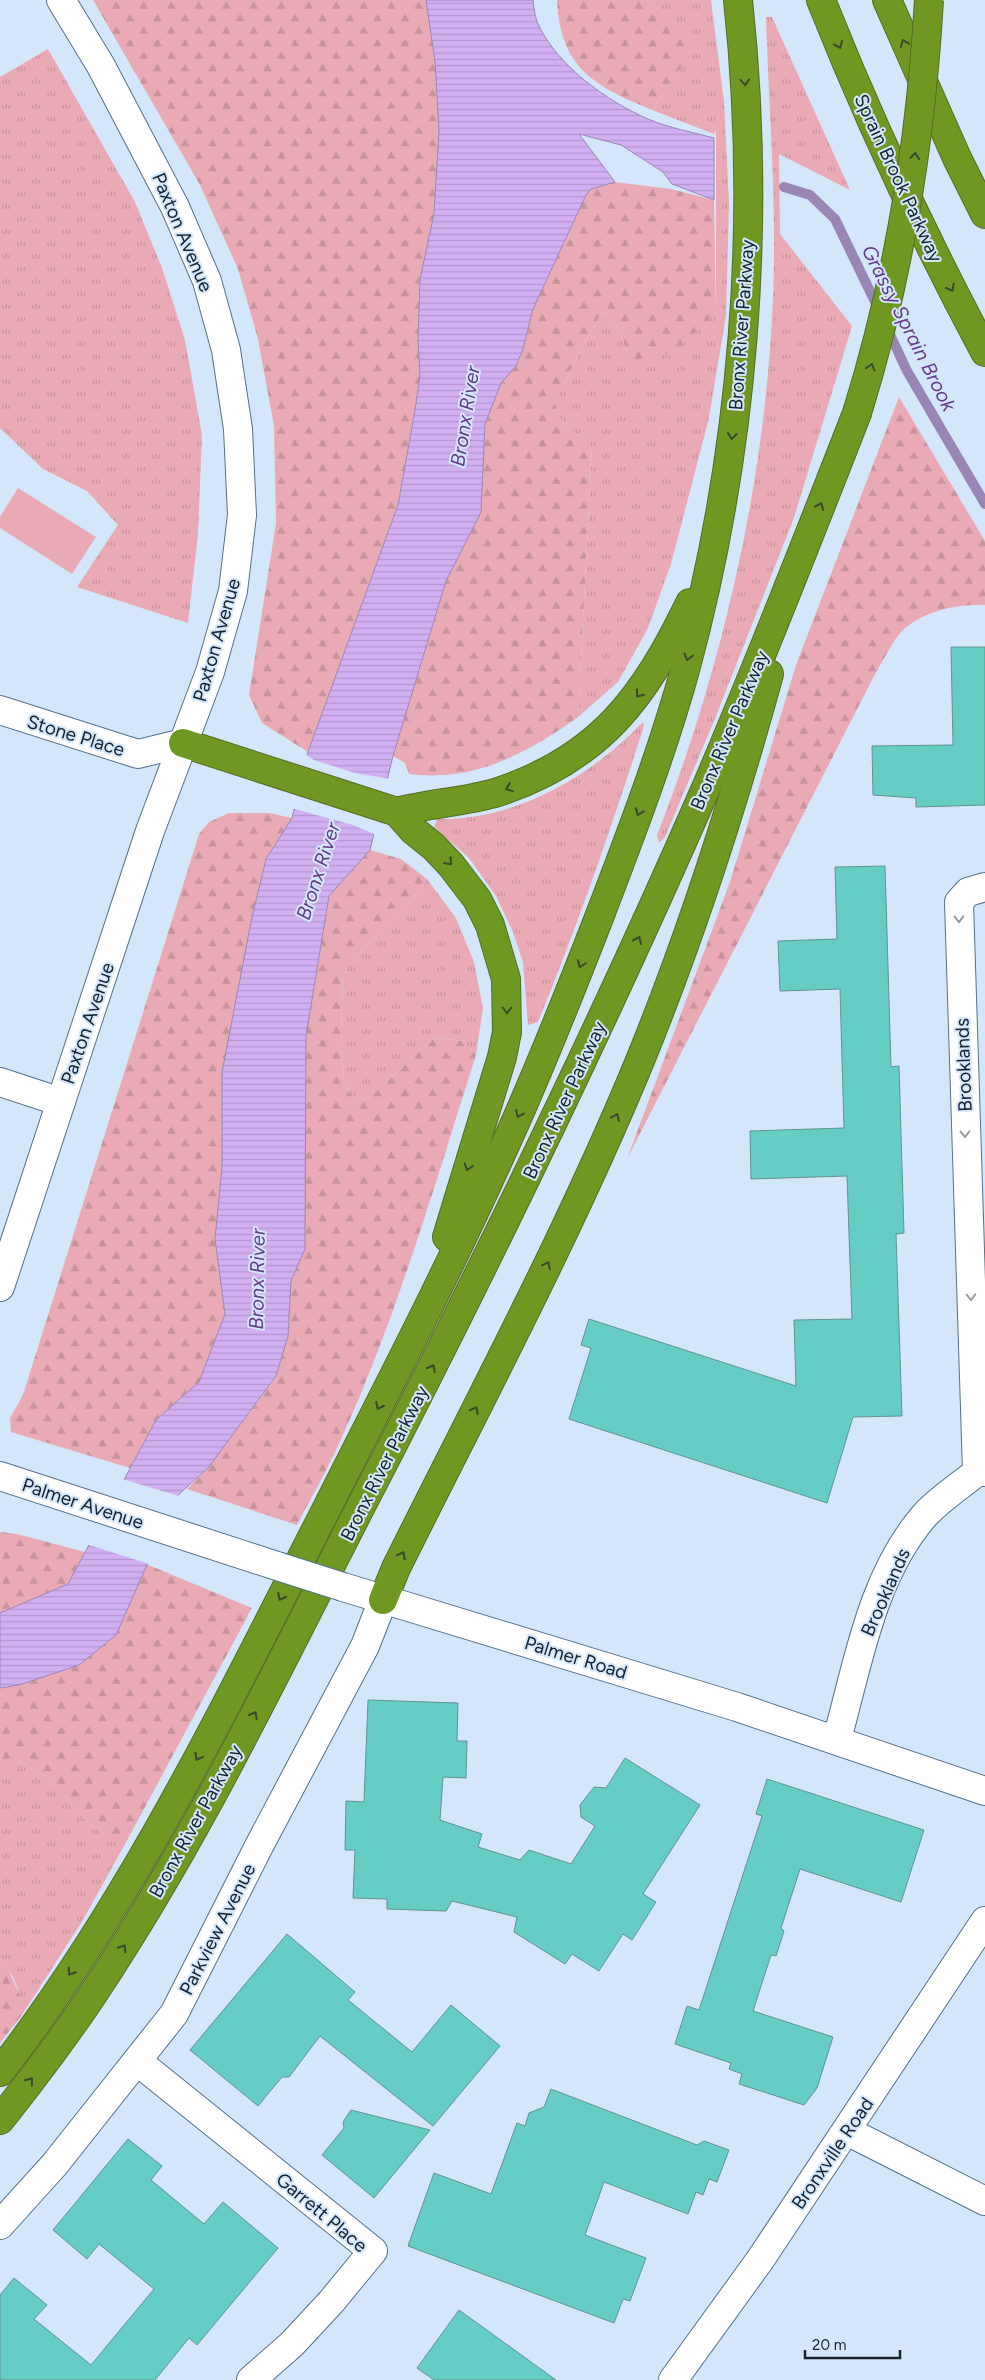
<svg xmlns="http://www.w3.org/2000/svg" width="985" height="2380" font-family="Figtree,sans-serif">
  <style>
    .grass { fill: url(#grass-tufts) }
    .forest { fill: url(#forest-firs) }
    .pitch { fill: #e9aab5 }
    .water { fill: url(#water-rules); stroke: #9985b6 }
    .pier { fill: #d4e7fa }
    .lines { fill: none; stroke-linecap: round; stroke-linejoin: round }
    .stream { stroke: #9985b6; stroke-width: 10 }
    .building { fill: #65cdc4; stroke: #61938e }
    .street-casing { stroke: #54708b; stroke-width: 30 }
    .secondary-casing { stroke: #54708b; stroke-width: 30 }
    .highway-casing { stroke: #506f26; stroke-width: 30 }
    .street { stroke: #fff; stroke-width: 28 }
    .secondary { stroke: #fff; stroke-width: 28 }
    .highway { stroke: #6f9823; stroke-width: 28 }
    .secondary-bridge-casing { stroke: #54708b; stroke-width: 30; stroke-linecap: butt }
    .highway-bridge-casing { stroke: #506f26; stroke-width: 30; stroke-linecap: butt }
    .secondary-bridge { stroke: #fff; stroke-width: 28 }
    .highway-bridge { stroke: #6f9823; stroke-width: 28 }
    .oneway { stroke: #354b2a }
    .oneway2 { stroke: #969ca0 }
    .labels { text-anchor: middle; stroke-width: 4; stroke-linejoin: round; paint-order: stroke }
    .street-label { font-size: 19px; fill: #16222d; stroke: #d4e7fa }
    .water-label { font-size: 20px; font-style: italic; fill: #663b89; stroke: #d4e7fa }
  </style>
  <defs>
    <pattern id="grass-tufts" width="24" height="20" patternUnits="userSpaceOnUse" patternTransform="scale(1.25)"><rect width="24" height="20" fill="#e9aab5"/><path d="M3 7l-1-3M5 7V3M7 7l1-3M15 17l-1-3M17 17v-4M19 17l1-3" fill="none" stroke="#c7929c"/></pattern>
    <pattern id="forest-firs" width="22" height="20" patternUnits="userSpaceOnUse" patternTransform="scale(1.25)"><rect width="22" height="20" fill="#e9aab5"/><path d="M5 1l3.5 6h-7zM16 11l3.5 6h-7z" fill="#c7929c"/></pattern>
    <pattern id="water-rules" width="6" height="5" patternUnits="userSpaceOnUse" patternTransform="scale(1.25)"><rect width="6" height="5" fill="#d1aff1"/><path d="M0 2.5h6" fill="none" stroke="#b396cf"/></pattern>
  </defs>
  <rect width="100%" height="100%" fill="#d4e7fa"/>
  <!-- grass -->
  <g class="grass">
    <path d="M647,0H711L724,101L729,204L726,315L709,418L671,564L648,628L618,682L578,717L592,449L582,437L567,428L559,416L555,402L583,345L602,312C618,323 623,337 627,355L716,313V130L714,134L652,110L679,71L692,39Z"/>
    <path d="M766,17H772L850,190L779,154L780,234L852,326L794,518L714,721L665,837L659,843L657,835C730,649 775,438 774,239C774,165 768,91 766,17Z"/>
    <polygon points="48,49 135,202 162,268 185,340 202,435 198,534 188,623 77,587 118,525 87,491 43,469 0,428 0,77"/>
    <path d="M643,722L644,726C612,826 578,925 538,1022L528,1025L523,962L513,932L496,896L469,858L434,827L437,819C516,820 589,778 643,722Z"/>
    <polygon points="427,879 456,918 474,962 483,1008 476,1055 463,1041 434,1038 367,1100 352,1097 344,1082 341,1031 343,974 365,947 406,909"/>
    <path d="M0,1759H15L47,1777L90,1825L106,1835H130L83,1920L22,2015C20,1997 17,1972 0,1963Z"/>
  </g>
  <!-- forest -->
  <g class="forest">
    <polygon points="93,0 426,0 435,61 439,130 434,214 420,279 418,341 420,376 415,410 398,505 308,752 262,723 249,695 276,523 274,426 258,339 238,269 200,185"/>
    <path d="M557,0H647L693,39L679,71L652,110C594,86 560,68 557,0Z"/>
    <path d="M615,182L671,189L714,200L716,313L678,349L639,362L627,355C623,337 618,323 602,312L583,345L555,402L559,416L567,428L582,437L592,448L578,717C539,745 490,774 440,775C430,776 419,775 409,774L405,763L393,756L446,581L481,512L485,424L501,383L516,366L523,349L533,309L586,195L591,189Z"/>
    <path d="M899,397L985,541V605C957,604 926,610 904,629C893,639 881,665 873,678L627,1159L730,882L796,665Z"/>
    <polygon points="229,813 269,813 292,818 266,859 252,917 215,1239 225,1314 199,1382 156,1420 130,1468 11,1432 10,1418 23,1395 199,834 209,822"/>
    <path d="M370,850L401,859L427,879L406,909L365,947L343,974L341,1031L344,1082L352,1097L367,1100L434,1038L463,1041L476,1055C436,1181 397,1316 342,1437C329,1467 312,1496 297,1525L187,1489L208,1468L276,1377L288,1336L291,1281L305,1249L306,1036L329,896Z"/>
    <polygon points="0,1532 17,1534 85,1552 68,1584 0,1613"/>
    <polygon points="146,1564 252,1608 130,1835 106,1835 90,1825 47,1777 15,1759 0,1759 0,1688 19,1685 79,1665 116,1635"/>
    <polygon points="0,1963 8,1968 20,1996 22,2015 0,2043"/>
  </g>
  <!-- pitch -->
  <polygon class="pitch" points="18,488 96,537 72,574 0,528 0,517"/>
  <!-- water -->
  <path class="water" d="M426,0H533C534,8 535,19 539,26C559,67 607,101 648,119C669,128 692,132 714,138V200L672,184L663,172L621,145L579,134L615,182L591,189L586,195L533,309L523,349L516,366L501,383L485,424L481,512L446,581L393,756L370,850L329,896L306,1036L305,1249L291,1281L288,1336L276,1376L208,1468L178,1495L116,1635L79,1665L19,1685L0,1688V1613L68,1584L156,1420L199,1382L225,1314L215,1239L222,1167V1072L252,917L266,859L292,818L308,752L398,505L415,410L420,376L418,341L420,279L434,214L439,130L435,61Z"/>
  <!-- pier -->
  <g class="pier">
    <polygon points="305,754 314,760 355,773 390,779 376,835 353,825 291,808"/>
    <polygon points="122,1479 179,1496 149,1564 86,1544"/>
  </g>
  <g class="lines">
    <!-- stream -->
    <g class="stream">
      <polyline points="784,187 810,195 835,219 879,310"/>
      <polyline points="886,326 907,371 985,504"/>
    </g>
  </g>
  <!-- building -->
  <g class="building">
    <polygon points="951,647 985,647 985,805 916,807 916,798 873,795 872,746 953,745"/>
    <polygon points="885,866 891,1067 899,1066 904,1233 896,1234 902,1416 853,1417 827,1503 569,1419 591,1348 581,1345 589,1319 796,1386 794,1320 852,1319 847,1176 751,1179 750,1131 844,1128 840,989 780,991 778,941 837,939 835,867"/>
    <polygon points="368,1700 458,1703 457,1741 467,1741 466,1778 443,1777 440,1820 482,1834 478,1847 520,1860 529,1850 571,1864 595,1826 581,1817 580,1805 594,1787 606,1788 625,1758 700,1805 643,1894 656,1902 632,1940 623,1934 599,1971 572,1954 565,1964 514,1932 517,1917 452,1901 446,1911 387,1909 387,1899 353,1898 355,1850 345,1850 346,1801 364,1802"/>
    <polygon points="767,1779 924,1830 901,1902 800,1869 781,1928 784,1931 776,1956 771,1955 753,2011 833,2037 817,2088 804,2105 739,2084 742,2074 729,2069 731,2063 675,2044 687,2006 699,2010 762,1816 756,1814"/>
    <polygon points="287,1934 355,1992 348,2000 412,2052 451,2005 500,2046 433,2126 320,2036 289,2077 282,2077 258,2106 190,2050"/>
    <polygon points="551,2089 697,2145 704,2141 729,2150 717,2182 709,2179 703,2195 696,2192 688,2214 604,2182 585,2235 646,2258 630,2301 623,2299 614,2323 408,2246 434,2173 491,2194 517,2123 525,2126 529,2113 544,2107"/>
    <polygon points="351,2110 430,2130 374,2198 322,2155 344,2128 343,2122"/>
    <polygon points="128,2139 162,2166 151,2180 204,2224 223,2202 278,2248 197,2345 189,2338 155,2380 0,2380 0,2295 14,2278 47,2305 34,2319 91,2365 154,2289 99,2244 87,2259 53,2230"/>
    <polygon points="459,2310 556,2380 434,2380 417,2368"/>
  </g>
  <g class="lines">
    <defs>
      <g id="street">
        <polyline points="0,710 138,754 183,743"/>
        <polyline points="0,1082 61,1102"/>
        <polyline points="977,1472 959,902 968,892 985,887"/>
        <path d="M837,1739C858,1664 871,1578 924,1516C938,1500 960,1486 977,1472H985"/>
        <polyline points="137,2061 373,2251 331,2302 292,2344 251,2380"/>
        <polyline points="847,2131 985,2201"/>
        <polyline points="0,2225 55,2164 174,2014 259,1846 365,1646 383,1600"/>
      </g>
      <g id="secondary">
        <polyline points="0,1287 150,831 210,672 233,591 242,515 238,429 226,350 207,281 175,207 101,66 61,0"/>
        <polyline points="0,1476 277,1566"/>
        <polyline points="343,1587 737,1707 985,1791"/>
        <polyline points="673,2380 760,2260 985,1921"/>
      </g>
      <g id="highway">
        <path d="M821,0C869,121 924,238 985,352"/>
        <polyline points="887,0 957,158 985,214"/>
        <polyline points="183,743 397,812 413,830 434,847 451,865 477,899 490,925 506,979 507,1032 502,1057 447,1237"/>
        <path d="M397,812C430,803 466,802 498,792C601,758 645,696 690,603"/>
        <path d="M383,1600L396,1568C479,1401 568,1235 639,1063C691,936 733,805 769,674"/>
        <path d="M0,2072C133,1900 228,1701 327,1508C386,1391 447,1274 501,1154C537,1076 569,995 600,915C631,834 662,753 685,670C744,453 762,223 738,0"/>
        <path d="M0,2120C34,2077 67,2034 97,1988C196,1839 274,1676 356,1516C480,1277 598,1035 706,788C759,664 808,539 857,413"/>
      </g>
    </defs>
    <!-- street casing -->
    <use href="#street" class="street-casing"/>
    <!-- secondary casing -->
    <use href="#secondary" class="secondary-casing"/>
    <!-- highway casing -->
    <use href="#highway" class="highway-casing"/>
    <!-- street -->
    <use href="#street" class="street"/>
    <!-- secondary -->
    <use href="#secondary" class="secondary"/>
    <!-- highway -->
    <use href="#highway" class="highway"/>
    <defs>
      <polyline id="secondary-bridge" points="277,1566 343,1587"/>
      <path id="highway-bridge" d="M857,413C899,278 921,141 929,0"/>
    </defs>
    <!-- secondary-bridge casing -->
    <use href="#secondary-bridge" class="secondary-bridge-casing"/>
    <!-- highway-bridge casing -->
    <use href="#highway-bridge" class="highway-bridge-casing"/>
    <!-- secondary-bridge -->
    <use href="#secondary-bridge" class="secondary-bridge"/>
    <!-- highway-bridge -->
    <use href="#highway-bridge" class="highway-bridge"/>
  </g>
  <!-- one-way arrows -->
  <defs><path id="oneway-chevron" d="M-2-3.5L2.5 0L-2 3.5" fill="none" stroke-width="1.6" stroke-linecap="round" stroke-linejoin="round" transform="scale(1.25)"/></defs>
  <g class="oneway">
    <use href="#oneway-chevron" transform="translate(904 43) rotate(-112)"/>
    <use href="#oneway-chevron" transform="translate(839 45) rotate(68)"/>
    <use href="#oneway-chevron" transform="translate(745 82) rotate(86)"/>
    <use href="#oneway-chevron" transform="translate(915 156) rotate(-83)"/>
    <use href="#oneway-chevron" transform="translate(951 288) rotate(62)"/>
    <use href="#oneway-chevron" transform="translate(871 367) rotate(-73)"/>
    <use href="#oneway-chevron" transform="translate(732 436) rotate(97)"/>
    <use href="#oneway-chevron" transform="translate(820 506) rotate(-68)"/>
    <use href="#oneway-chevron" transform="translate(688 657) rotate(104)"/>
    <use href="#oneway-chevron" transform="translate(639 694) rotate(128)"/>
    <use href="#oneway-chevron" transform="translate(509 788) rotate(158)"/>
    <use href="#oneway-chevron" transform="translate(639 812) rotate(110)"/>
    <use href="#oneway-chevron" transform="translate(449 862) rotate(48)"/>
    <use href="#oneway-chevron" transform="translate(638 940) rotate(-66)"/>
    <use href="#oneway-chevron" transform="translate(581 964) rotate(111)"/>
    <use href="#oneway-chevron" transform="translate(507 1010) rotate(90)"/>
    <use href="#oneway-chevron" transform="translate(519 1114) rotate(114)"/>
    <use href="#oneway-chevron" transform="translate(616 1117) rotate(-66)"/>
    <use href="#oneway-chevron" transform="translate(468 1167) rotate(108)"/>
    <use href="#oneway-chevron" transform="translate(547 1265) rotate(-64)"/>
    <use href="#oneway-chevron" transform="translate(432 1368) rotate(-63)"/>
    <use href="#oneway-chevron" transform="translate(379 1406) rotate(117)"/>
    <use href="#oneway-chevron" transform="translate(475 1410) rotate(-63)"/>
    <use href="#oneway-chevron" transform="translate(402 1555) rotate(-63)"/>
    <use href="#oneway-chevron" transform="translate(281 1597) rotate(117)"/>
    <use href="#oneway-chevron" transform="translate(254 1715) rotate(-62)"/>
    <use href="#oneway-chevron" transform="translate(198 1757) rotate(118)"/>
    <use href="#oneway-chevron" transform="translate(123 1948) rotate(-58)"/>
    <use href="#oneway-chevron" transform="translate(71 1972) rotate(123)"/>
    <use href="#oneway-chevron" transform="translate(30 2081) rotate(-52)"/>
  </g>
  <g class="oneway2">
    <use href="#oneway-chevron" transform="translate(959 919) rotate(89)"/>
    <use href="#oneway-chevron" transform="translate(965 1134) rotate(88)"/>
    <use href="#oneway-chevron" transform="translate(971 1297) rotate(88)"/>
  </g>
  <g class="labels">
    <!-- street labels -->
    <g class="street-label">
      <text transform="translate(899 178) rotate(65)" y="7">Sprain Brook Parkway</text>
      <text transform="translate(183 232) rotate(67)" y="7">Paxton Avenue</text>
      <text transform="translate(741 325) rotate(-86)" y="7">Bronx River Parkway</text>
      <text transform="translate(216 640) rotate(-74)" y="7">Paxton Avenue</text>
      <text transform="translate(729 730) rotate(-67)" y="7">Bronx River Parkway</text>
      <text transform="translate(76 735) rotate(17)" y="7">Stone Place</text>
      <text transform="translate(87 1023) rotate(-71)" y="7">Paxton Avenue</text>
      <text transform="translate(963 1065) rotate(-92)" y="7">Brooklands</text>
      <text transform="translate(564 1100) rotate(-65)" y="7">Bronx River Parkway</text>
      <text transform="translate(384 1463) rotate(-63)" y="7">Bronx River Parkway</text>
      <text transform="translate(83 1503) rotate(18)" y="7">Palmer Avenue</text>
      <text transform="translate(885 1592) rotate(-66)" y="7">Brooklands</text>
      <text transform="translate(576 1657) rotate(17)" y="7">Palmer Road</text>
      <text transform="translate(195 1821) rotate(-61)" y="7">Bronx River Parkway</text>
      <text transform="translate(217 1929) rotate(-63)" y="7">Parkview Avenue</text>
      <text transform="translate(832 2153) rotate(-56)" y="7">Bronxville Road</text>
      <text transform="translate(322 2212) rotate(40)" y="7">Garrett Place</text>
    </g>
    <!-- water labels -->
    <g class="water-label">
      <text transform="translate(909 328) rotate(63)" y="7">Grassy Sprain Brook</text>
      <text transform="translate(465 416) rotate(-81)" y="7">Bronx River</text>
      <text transform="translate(318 871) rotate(-72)" y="7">Bronx River</text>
      <text transform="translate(257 1279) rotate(-89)" y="7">Bronx River</text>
    </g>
  </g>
  <!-- scale -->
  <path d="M805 2350v8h95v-8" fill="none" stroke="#16222d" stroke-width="2.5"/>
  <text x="812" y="2350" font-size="15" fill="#16222d" stroke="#d4e7fa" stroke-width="4" paint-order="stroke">20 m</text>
</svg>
